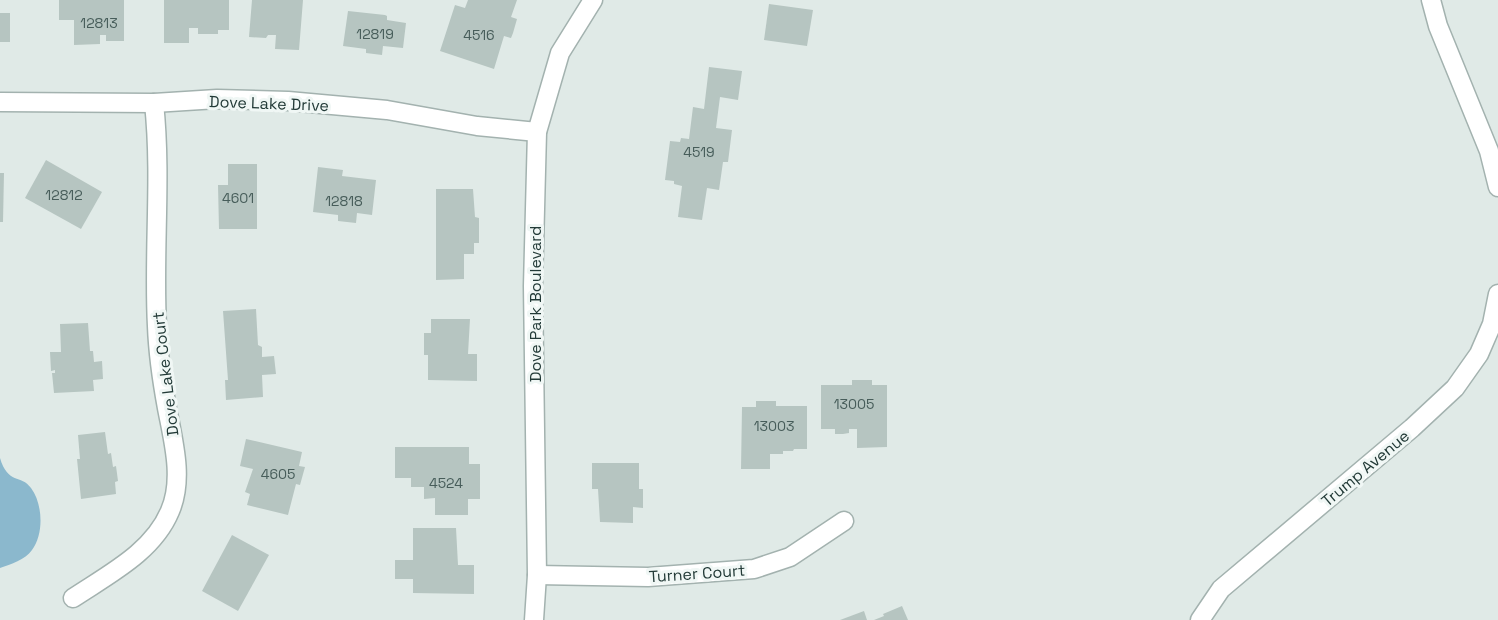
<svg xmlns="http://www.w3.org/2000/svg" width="1498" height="620" font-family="'Space Grotesk',sans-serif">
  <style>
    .water { fill: #8bb8cd }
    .building { fill: #b6c5c1 }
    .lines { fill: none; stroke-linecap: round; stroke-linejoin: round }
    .minor-casing { stroke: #a3b2af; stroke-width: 21 }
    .minor { stroke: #fff; stroke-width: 18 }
    .labels { text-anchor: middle; stroke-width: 6; stroke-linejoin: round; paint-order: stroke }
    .number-label { font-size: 14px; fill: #475d5a }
    .street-label { font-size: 16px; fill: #223a37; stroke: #f0f7f5 }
  </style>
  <rect width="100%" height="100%" fill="#e0eae7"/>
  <!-- water -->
  <path class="water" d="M0,458C8,485 21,474 31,488C43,504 44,534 32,550C25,560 11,564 0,568Z"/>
  <!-- building -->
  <g class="building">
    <polygon points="59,0 124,0 124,41 106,41 106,35 100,35 100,44 74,45 74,20 59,20"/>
    <polygon points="164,0 229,0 229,30 218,30 218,34 198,34 198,28 189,28 189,43 164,43"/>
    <polygon points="252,0 303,0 299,50 275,49 276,35 268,35 266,38 249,37"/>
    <polygon points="468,0 517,0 511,17 517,19 513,33 511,38 504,36 494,69 440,51 455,5 465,8"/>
    <polygon points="769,4 813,10 807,46 764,40"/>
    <polygon points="348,11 385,15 387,16 387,20 406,23 403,48 383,46 382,55 366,53 366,49 343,46"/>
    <rect x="0" y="13" width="10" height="29"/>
    <polygon points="709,67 742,71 738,100 720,97 716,128 732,130 728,162 723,162 719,190 707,188 702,220 678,217 682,186 674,184 674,181 665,180 670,141 680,142 681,138 689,139 693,107 704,109"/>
    <polygon points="46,160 102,192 81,229 25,198"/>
    <polygon points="228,164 257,164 257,229 219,229 218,185 228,185"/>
    <polygon points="318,167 343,170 342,176 376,180 372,215 357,213 356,223 338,221 338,215 313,212"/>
    <polygon points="0,173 4,173 3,222 0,222"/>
    <polygon points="436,189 473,189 475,217 479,218 479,243 474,243 474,254 464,254 464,279 436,280"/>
    <polygon points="256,309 258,345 262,347 262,357 274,356 276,374 262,375 263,397 226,400 225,380 228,380 223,311"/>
    <polygon points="431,319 470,319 468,354 477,354 477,381 428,380 428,355 424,355 424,333 431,333"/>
    <polygon points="88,323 90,351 93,351 94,362 102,361 103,379 93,380 94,391 54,393 52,373 55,373 55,370 51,371 50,352 61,352 60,324"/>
    <polygon points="852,380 872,380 872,385 887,385 887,447 857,448 857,429 849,429 849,433 843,434 835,434 835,429 821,429 821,385 852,385"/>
    <polygon points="756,401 776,401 776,406 807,406 807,449 794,449 793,451 783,451 783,454 770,454 770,469 741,469 742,407 756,407"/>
    <polygon points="105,432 108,454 111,453 113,467 116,466 118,481 115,482 116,494 81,499 77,459 80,459 78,435"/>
    <polygon points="246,439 302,452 299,466 305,467 300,485 296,484 288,515 247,505 250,494 245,492 253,469 240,466"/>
    <polygon points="395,447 469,447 469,464 480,464 480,499 468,499 468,515 435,515 435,498 424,499 424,487 411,487 411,478 395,478"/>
    <polygon points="592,463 639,463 639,489 643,489 643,508 633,507 633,523 600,522 598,489 592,489"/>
    <polygon points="413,528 456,528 458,565 474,565 474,594 413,593 413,579 395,579 395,560 413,560"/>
    <polygon points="232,535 269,555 238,611 202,591"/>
    <polygon points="902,606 908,620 874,620 884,616 883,614"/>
    <polygon points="864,611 867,620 840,620"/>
  </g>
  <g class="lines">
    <defs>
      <g id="minor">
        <polyline points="1431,0 1438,26 1489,151 1498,187"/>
        <polyline points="0,102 154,103 217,99 288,101 387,110 477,126 537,132"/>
        <polyline points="537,575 648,577 754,569 790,557 844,521"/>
        <path d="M73,598C109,574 153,552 170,511C184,479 173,440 167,408C162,381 158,353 157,326C153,252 162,178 154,103"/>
        <polyline points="534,620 537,575 533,286 537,132 560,53 593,0"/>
        <polyline points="1200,620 1221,589 1412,428 1455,388 1479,354 1492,324 1498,294"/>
      </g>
    </defs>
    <!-- minor casing -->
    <use href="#minor" class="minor-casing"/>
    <!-- minor -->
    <use href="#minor" class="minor"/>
  </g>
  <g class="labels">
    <!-- number labels -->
    <g class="number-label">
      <text x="99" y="28">12813</text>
      <text x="375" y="39">12819</text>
      <text x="479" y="40">4516</text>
      <text x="699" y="157">4519</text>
      <text x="64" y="200">12812</text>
      <text x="238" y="203">4601</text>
      <text x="344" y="206">12818</text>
      <text x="854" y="409">13005</text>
      <text x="774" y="431">13003</text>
      <text x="278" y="479">4605</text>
      <text x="446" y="488">4524</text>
    </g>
    <!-- street labels -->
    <g class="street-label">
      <text transform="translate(269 103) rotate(2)" y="6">Dove Lake Drive</text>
      <text transform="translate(535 304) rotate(-90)" y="6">Dove Park Boulevard</text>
      <text transform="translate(165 374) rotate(-97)" y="6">Dove Lake Court</text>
      <text transform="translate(1365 468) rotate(-40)" y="6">Trump Avenue</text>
      <text transform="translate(697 573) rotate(-4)" y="6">Turner Court</text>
    </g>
  </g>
</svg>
